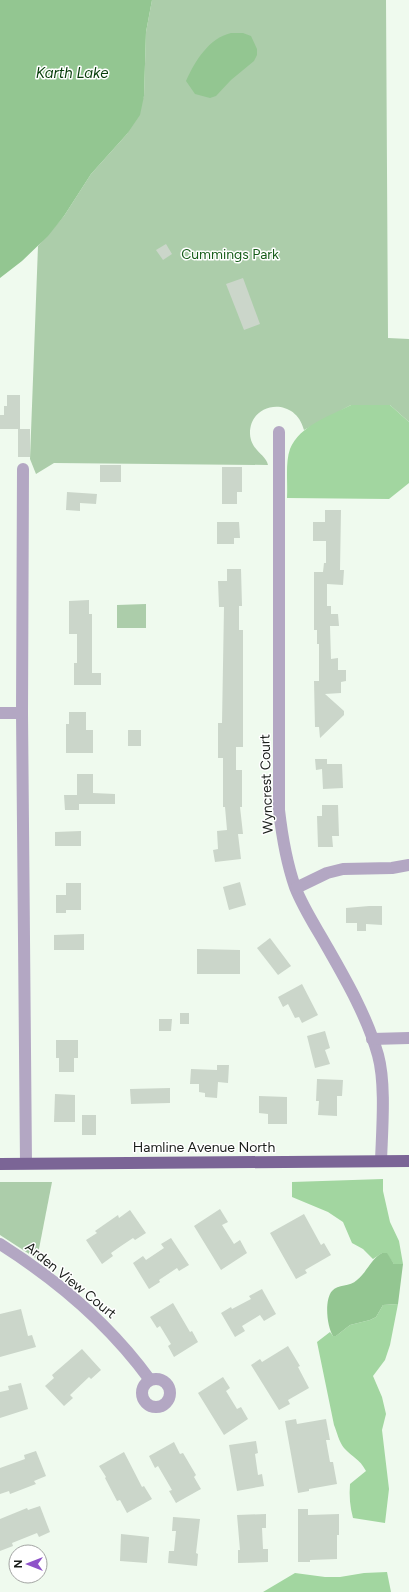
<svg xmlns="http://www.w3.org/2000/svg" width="409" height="1592" font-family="Figtree,sans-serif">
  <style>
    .green { fill: #accdaa }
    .forest { fill: #a2d6a0 }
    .water { fill: #93c691 }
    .building { fill: #cbd6ca }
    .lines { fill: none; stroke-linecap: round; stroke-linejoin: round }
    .minor { stroke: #b3a7c3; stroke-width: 12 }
    .primary { stroke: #7b6596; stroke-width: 12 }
    .labels { text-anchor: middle; stroke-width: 3; stroke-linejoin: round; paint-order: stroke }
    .park-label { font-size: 14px; fill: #175d1a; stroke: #fff }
    .street-label { font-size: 14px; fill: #1a1e1a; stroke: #fff }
    .water-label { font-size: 15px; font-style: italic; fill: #063d09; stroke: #fff }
  </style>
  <rect width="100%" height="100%" fill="#effaee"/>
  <!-- green -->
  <g class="green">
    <path d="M152,0H386L388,338L409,339V422L390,405H351L304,430C295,395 249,402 250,434C251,451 266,454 268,465L54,463L36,474L30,459L38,246L64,216L91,174L127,134L144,96L146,32Z"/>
    <polygon points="146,604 146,628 117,628 117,605"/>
    <polygon points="0,1182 52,1182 37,1259 0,1235"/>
  </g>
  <!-- forest -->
  <g class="forest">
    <path d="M351,405H390L409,422V483L389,499L287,498C288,483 285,463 290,449C300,425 330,416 351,405Z"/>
    <polygon points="383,1179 383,1191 390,1222 399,1241 403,1264 394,1264 386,1253 382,1253 373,1259 363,1249 352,1243 343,1222 328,1212 292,1197 292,1182"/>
    <path d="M398,1304L390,1345L385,1360L373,1376L382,1397L386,1414L382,1430L389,1489L385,1523L353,1518C350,1507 349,1496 350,1484L366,1471C359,1458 353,1458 344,1448C339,1442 337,1432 334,1425L317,1342L330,1332L333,1336H336L350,1325L370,1320L376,1317L383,1305Z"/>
    <polygon points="387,1572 391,1592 263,1592 295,1573 325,1577 340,1577 364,1573"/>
  </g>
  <!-- water -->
  <g class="water">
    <polygon points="0,0 152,0 146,32 144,96 140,115 127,134 91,174 64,216 48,236 22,261 0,278"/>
    <path d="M231,33H243L251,36L257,49V55L254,61L231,80L216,96L210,98L195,94L186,81C195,61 209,38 231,33Z"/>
    <path d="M382,1253H387L394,1264H403L398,1304L383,1305L376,1317L370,1320L350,1325L336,1336H333C327,1327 324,1300 332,1291C338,1284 350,1287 357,1280C367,1272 371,1259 382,1253Z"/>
  </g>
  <!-- building -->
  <g class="building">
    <polygon points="166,244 172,254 163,260 156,250"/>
    <polygon points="243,278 260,324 244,330 226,284"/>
    <polygon points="7,395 20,395 20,429 0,429 0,415 4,415 4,406 7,406"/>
    <rect x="18" y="429" width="12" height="28"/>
    <rect x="100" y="465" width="21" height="17"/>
    <polygon points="222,467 242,467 242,492 237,492 237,504 222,504"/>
    <polygon points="67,492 97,494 96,504 80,503 80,511 66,510"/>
    <polygon points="325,510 341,510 340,570 344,570 343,585 327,584 327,606 331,606 331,614 338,614 339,626 330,626 331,659 338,658 338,670 346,670 346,681 341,682 341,693 325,694 344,711 344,715 320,738 319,727 315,727 314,681 319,681 319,644 317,644 317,630 314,630 314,572 323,572 324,563 326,563 326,541 313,541 313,522 325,522"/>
    <polygon points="217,522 239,522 240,538 234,538 234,544 217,544"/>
    <polygon points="227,569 241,569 242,606 239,606 239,630 243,630 243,747 236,747 236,770 242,770 242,807 240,807 243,834 238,834 241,859 215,862 213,850 218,849 217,831 227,830 225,807 223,807 223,758 218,758 218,723 222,723 224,607 219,607 218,581 227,581"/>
    <polygon points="89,600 89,614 92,614 92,673 101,673 101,685 74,685 74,663 77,663 77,634 69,634 69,601"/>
    <polygon points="69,712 86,712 86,730 93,730 93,753 66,753 66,724 69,724"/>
    <rect x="128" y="730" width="13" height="16"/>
    <polygon points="315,759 327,759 327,764 342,764 343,788 323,789 322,769 316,770"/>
    <polygon points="77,774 93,774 93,793 115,794 115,804 79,804 79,810 65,810 64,795 77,795"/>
    <polygon points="322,805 338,805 339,836 332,836 333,847 318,847 317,816 322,816"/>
    <polygon points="81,831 81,846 55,846 55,832"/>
    <polygon points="240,882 246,905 229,910 223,887"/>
    <polygon points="66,883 81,883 81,910 66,910 66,913 56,913 56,895 66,895"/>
    <polygon points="369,906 382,906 382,925 366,924 366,931 357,931 357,923 346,923 346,908"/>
    <polygon points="84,934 84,950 54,950 54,935"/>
    <polygon points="270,938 291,966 278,975 257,948"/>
    <polygon points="197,949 240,950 240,974 197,974"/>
    <polygon points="302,984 318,1015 302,1023 299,1017 295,1018 288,1004 283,1007 278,997"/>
    <rect x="180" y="1013" width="9" height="11"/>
    <polygon points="159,1019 172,1019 171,1031 159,1031"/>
    <polygon points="325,1031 330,1048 325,1050 330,1064 315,1068 307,1036"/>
    <polygon points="56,1040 78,1040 78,1058 74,1058 74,1072 59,1072 59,1058 56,1058"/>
    <polygon points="217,1065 229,1065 228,1083 218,1082 217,1098 205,1097 205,1093 199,1092 199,1084 190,1084 191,1069 217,1070"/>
    <polygon points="317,1079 343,1080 342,1096 337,1096 337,1116 318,1115 319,1101 316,1101"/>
    <polygon points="170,1088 170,1103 131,1104 130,1089"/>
    <polygon points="55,1094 75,1095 75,1122 54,1122"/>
    <polygon points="259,1096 287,1097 287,1124 268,1124 268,1114 259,1113"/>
    <rect x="82" y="1115" width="14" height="20"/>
    <polygon points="220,1209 228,1222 222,1225 234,1244 240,1240 247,1253 221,1270 194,1226"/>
    <polygon points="130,1210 146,1233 135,1240 133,1238 121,1246 111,1253 113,1256 102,1264 86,1240 97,1233 95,1231 118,1215 119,1218"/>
    <polygon points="304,1214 321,1245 324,1243 331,1255 305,1270 307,1273 296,1279 270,1233"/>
    <polygon points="171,1238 189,1265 179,1271 177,1268 159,1280 160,1282 149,1289 133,1263 143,1256 146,1260 164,1248 161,1244"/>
    <polygon points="262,1289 276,1314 264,1321 260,1315 242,1326 245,1331 235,1337 221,1313 231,1307 232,1309 251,1299 249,1296"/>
    <polygon points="173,1303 190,1332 192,1331 198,1342 174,1357 168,1346 171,1344 160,1326 157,1328 150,1317"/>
    <polygon points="21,1309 28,1336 32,1335 36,1347 0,1357 0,1314"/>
    <polygon points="288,1346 300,1366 298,1367 309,1388 288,1400 290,1404 279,1410 251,1365 260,1359 262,1362"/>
    <polygon points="82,1349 101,1370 91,1379 89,1377 70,1395 73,1398 64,1406 45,1386 54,1378 52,1375"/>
    <polygon points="223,1377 230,1388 226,1391 237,1409 241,1407 248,1419 224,1435 198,1393"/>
    <polygon points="21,1383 28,1409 0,1418 0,1392 9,1390 8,1386"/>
    <polygon points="296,1419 297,1424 326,1419 330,1440 326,1440 330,1462 333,1462 337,1484 309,1489 309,1491 298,1493 285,1421"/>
    <polygon points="256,1441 258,1453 255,1454 258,1475 262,1474 264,1486 237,1491 229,1445"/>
    <polygon points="174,1442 180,1454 183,1453 196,1475 194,1477 201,1489 176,1503 169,1491 172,1490 158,1466 155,1468 149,1456"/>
    <polygon points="36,1451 46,1476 34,1481 36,1484 10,1494 9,1491 0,1494 0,1468 25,1459 24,1455"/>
    <polygon points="124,1452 142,1487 144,1486 152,1499 127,1513 120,1500 117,1501 105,1478 106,1477 99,1466"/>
    <polygon points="40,1506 50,1532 39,1537 37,1533 12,1543 13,1546 0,1551 0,1519 27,1508 28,1510"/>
    <polygon points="298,1509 308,1509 308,1515 339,1514 339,1535 337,1535 337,1559 310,1560 310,1562 298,1562"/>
    <polygon points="266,1514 266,1528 262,1528 263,1549 268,1549 268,1562 238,1563 238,1550 240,1550 237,1515"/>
    <polygon points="173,1517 200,1519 196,1553 198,1554 197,1566 168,1563 169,1551 174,1551 176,1531 172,1531"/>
    <polygon points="121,1534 149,1537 147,1563 120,1561"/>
  </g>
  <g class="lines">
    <!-- minor -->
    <g class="minor">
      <path d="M279,432V810C282,836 286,861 295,887C302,905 312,921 322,938C343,975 366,1013 378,1055C386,1084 382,1130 381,1161"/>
      <polyline points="23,469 22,713 26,1163"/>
      <polyline points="0,713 22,713"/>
      <polyline points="296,888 327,873 343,869 392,868 409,865"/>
      <polyline points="372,1039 409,1038"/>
      <path d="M0,1244C57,1280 110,1325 150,1380"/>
      <circle cx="156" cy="1393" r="14"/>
    </g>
    <!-- primary -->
    <polyline class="primary" points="0,1164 409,1161"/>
  </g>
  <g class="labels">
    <!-- park labels -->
    <g class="park-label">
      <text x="230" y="259">Cummings Park</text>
    </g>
    <!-- street labels -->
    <g class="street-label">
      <text transform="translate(266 784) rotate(-92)" y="5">Wyncrest Court</text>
      <text x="204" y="1152">Hamline Avenue North</text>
      <text transform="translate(71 1280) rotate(39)" y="5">Arden View Court</text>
    </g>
    <!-- water labels -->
    <g class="water-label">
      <text x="72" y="78">Karth Lake</text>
    </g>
  </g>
  <!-- north arrow -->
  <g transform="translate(28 1564) rotate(270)"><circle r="19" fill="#ffffff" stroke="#a3a5a3"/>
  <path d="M0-3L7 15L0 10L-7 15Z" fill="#8e52c9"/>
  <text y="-6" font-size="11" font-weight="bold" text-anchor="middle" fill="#1a1e1a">N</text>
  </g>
</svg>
